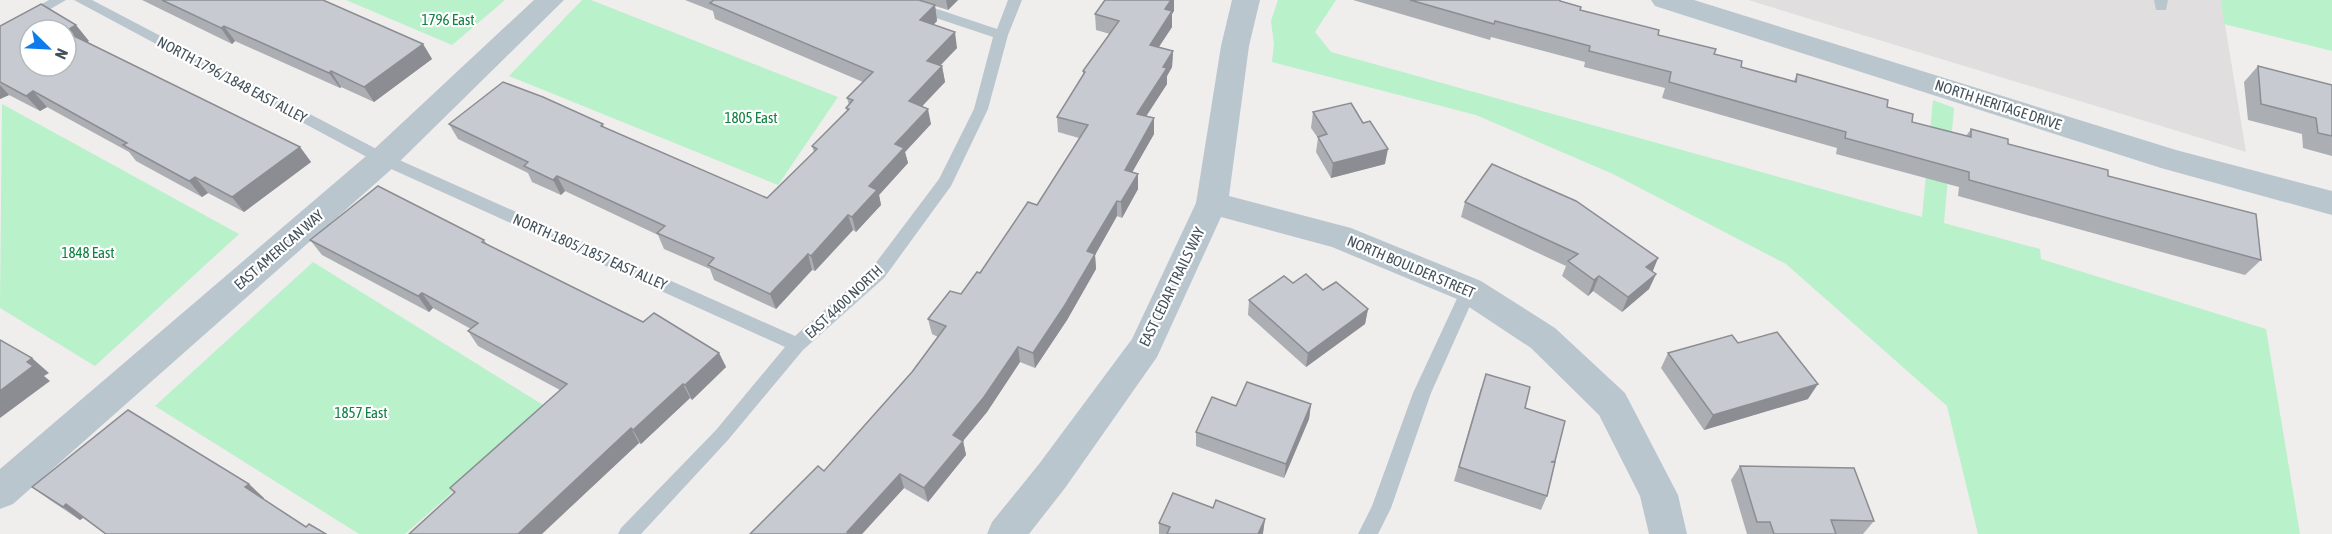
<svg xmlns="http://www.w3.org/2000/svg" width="2332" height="534" font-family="'Asap Condensed',sans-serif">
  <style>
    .education { fill: #e1dedf }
    .green { fill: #b8f1ca }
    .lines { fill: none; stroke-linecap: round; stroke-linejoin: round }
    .lane { fill: #bac6ce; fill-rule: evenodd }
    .street { fill: #bac6ce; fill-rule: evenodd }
    .wall { fill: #abaeb3 }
    .shaded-wall { fill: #8b8d92 }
    .building { fill: #c7cad0; stroke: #8b8d92; stroke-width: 1.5 }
    .labels { text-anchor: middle; stroke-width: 4.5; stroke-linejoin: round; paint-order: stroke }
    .park-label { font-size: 15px; fill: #118142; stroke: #fff }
    .street-label { font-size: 15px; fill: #44525c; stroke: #fff }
  </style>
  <rect width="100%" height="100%" fill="#f0eded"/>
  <!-- education -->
  <polygon class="education" points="1748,0 2221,0 2246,152 2122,114"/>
  <!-- green -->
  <g class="green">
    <polygon points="346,0 505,0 452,45"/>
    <polygon points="582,0 591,0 838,97 778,185 509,76"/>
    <polygon points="1278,0 1336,0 1315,32 1331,52 1922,217 1933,100 1954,108 1944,223 2040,249 2041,259 2266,329 2300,534 1978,534 1947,406 1786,264 1613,174 1476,115 1272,62 1274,44 1271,21"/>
    <polygon points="2221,0 2332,0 2332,51 2224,24"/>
    <polygon points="2,104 239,234 95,366 0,308"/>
    <polygon points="313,262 548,408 405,534 359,534 155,406"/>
  </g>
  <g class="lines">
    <!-- lane -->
    <g class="lane">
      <polygon points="49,0 66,0 0,38 0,27"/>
      <polygon points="74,0 92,0 388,155 795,336 872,268 939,179 974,109 993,37 891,3 889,0 910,0 997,29 1008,0 1022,0 1008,35 988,109 951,186 884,278 803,350 728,440 641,534 618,534 621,528 716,430 785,347 378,163"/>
      <polygon points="2154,0 2168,0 2166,10 2156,10"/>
      <polygon points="1469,283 1475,285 1477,290 1431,393 1391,508 1378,534 1358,534 1372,506 1413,393 1461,290 1463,285"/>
    </g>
    <!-- street -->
    <g class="street">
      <polygon points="534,0 564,0 394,167 13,504 0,509 0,469 372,151"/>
      <polygon points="1232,0 1260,0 1249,46 1229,196 1351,228 1481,281 1555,328 1625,393 1678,495 1687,534 1649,534 1640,496 1599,415 1531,348 1457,299 1332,247 1221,217 1157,357 1065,488 1029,534 987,534 992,522 1039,464 1132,339 1196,203 1221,46"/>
      <polygon points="1651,0 1694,0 2176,150 2332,191 2332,215 2161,168 1655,6"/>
    </g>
  </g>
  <!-- wall -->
  <g class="wall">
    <polygon points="142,0 323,0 423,44 432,59 374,102 341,87 340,88 235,41 232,44"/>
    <polygon points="685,0 958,0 948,10 935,6 937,21 934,24 957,48 940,66 942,66 945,82 922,106 931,124 905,152 908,163 879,195 881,205 856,232 853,230 815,271 812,270 776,309 714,280 710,269 664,249 658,235 565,191 561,195 532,182 528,173 458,139 449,124 603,124 604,128 767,198 814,152 812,146 847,111 846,108 849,105 847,98 863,82 715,19 713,11"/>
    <polygon points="1353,0 1560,0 1560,1 1580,10 1658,35 1714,54 1741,67 1794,81 1797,74 1887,107 1912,122 1966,136 1971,129 2008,144 2108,176 2261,260 2245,275 1958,196 1959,187 1836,154 1837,148 1662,98 1665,88 1584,67 1585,62 1491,37 1490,40"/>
    <polygon points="1174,11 1172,14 1172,27 1159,47 1173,51 1172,67 1167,76 1167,84 1146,116 1154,134 1132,172 1138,189 1122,218 1117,216 1095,255 1096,269 1067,320 1035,368 1020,362 987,412 963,441 966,455 928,502 904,488 862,534 750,534 824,471 912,372 938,337 932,334 928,319 961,294 980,273 1037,205 1079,138 1058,132 1057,117 1083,75 1083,71 1110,34 1096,30 1095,14"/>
    <polygon points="0,26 89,41 87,42 300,147 311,162 244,212 208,193 202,197 136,161 129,152 47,107 40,111 9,95 0,99"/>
    <polygon points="2258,66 2332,85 2332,156 2303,148 2302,134 2248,120 2244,82"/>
    <polygon points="1313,112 1385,164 1331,178 1316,152 1318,138 1311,128"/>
    <polygon points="1465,202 1658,258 1652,272 1656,274 1649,289 1622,312 1593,291 1588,296 1562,276 1566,266 1461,217"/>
    <polygon points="310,240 484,240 487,244 643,322 719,353 726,367 692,400 690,398 641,444 639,443 571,506 454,493 450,488 560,390 478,346 468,331 471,329 433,308 429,312 322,255"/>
    <polygon points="1293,283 1323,290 1368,309 1365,324 1306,367 1248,315 1249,300"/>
    <polygon points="1738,343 1808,399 1704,430 1661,368 1668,353"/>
    <polygon points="1481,388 1525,408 1565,421 1547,496 1541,510 1454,481"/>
    <polygon points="1311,404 1309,419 1284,478 1196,446 1196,432 1236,406"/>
    <polygon points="1740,466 1874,521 1863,534 1747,534 1731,480"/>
    <polygon points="32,487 264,498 263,499 306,527 326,534 105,534 83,518 80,520 50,500"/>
    <polygon points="1213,508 1265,519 1263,534 1159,534 1159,523"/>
  </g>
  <!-- shaded-wall -->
  <g class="shaded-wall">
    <polygon points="946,0 958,0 948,10"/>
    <polygon points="1167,0 1174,0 1174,11 1172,14 1172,27 1150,60 1150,45 1165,9"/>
    <polygon points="935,5 937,21 923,35 920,20"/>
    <polygon points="76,25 89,41 78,47 66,32 66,31"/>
    <polygon points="224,26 235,41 232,44 221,28"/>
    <polygon points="955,32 957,48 930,76 927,61"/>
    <polygon points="423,44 432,59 374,102 364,87"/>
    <polygon points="1173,51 1172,67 1167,76 1167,84 1138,129 1137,114 1163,67"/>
    <polygon points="942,66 945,82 912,117 909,101"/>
    <polygon points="331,71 341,87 340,88 329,73"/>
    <polygon points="0,85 9,95 0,99"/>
    <polygon points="33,91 47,107 40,111 26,96"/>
    <polygon points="928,109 931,124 905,152 908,163 879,195 881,205 856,232 852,217 869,186 895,144"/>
    <polygon points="1154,118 1154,134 1125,185 1125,170"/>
    <polygon points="300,147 311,162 244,212 232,197"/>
    <polygon points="1388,149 1385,164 1331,178 1333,163"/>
    <polygon points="1138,174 1138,189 1122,218 1121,202"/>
    <polygon points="557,176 565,191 561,195 553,180"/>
    <polygon points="195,177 208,193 202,197 189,181"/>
    <polygon points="1117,201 1117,216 1095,255 1096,269 1067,320 1035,368 1033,353 1087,251"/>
    <polygon points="848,215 853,230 815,271 811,256"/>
    <polygon points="808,254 812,270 776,309 770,294"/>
    <polygon points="1658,258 1652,273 1646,267"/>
    <polygon points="1656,274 1649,289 1622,312 1628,297"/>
    <polygon points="1599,276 1593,291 1588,296 1594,280"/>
    <polygon points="422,293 433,308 429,312 418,296"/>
    <polygon points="1368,309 1365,324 1306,367 1308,353"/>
    <polygon points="1018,347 1020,362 987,412 963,441 966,455 928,502 924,488 953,435"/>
    <polygon points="719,353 726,367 692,400 685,385"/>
    <polygon points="32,358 49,373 44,376 50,381 0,418 0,391 27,362"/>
    <polygon points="683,384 690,398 641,444 633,430"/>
    <polygon points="1818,384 1808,399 1704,430 1713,415"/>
    <polygon points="1311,404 1309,419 1284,478 1286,464"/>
    <polygon points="631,428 639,443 542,534 518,534"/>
    <polygon points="900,474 904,488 862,534 847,534 847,532"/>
    <polygon points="249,484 264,498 260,501 245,487"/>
    <polygon points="66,504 83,518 80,520 63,507"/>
    <polygon points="1265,519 1263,532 1263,534 1258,534"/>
  </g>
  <!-- building -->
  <g class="building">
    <polygon points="162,0 323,0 423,44 364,87 331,71 329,73 224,26 221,28"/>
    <polygon points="714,0 919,0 935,5 920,20 955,32 927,61 942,66 909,101 928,109 895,144 904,148 869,186 877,190 852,217 848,215 811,256 808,254 770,294 708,265 714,258 657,233 665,226 557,176 553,180 524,166 528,162 449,124 503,82 543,97 603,124 601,126 767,198 817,149 812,146 849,109 846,108 853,100 847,98 873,72 710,3"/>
    <polygon points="1105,0 1171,0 1165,9 1172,11 1150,45 1173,51 1163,67 1167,68 1137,114 1154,118 1125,170 1138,174 1121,202 1117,201 1087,251 1095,254 1065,305 1033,353 1018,347 984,397 953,435 963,441 924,488 900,474 847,532 850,534 750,534 818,466 824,471 912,372 946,326 928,319 950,291 961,294 977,272 980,273 1028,202 1037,205 1088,125 1057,117 1085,72 1083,71 1119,21 1095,14"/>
    <polygon points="1410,0 1560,0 1560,1 1581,7 1580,10 1659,30 1658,35 1716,49 1714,54 1742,61 1741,67 1796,82 1797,74 1888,100 1887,107 1913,114 1912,122 1971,137 1971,129 2008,139 2008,144 2108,170 2108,176 2256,214 2261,260 1969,180 1969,172 1845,138 1846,132 1669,82 1671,72 1589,51 1590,46 1495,21 1494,24"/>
    <polygon points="41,4 76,25 66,31 66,30 30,30 30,66 66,66 66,32 300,147 232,197 195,177 189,181 123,145 127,143 33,91 26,96 0,82 0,26"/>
    <polygon points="2258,66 2332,85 2332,136 2318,133 2316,118 2261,104"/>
    <polygon points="1351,103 1363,123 1370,121 1388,149 1333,163 1318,137 1327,134 1313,112"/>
    <polygon points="1492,164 1576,201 1658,258 1646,267 1656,274 1628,297 1599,276 1594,280 1568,261 1578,254 1465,202"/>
    <polygon points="378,186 484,240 482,242 643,322 654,313 719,353 685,385 683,384 633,430 631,428 518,534 409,534 455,492 450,488 567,384 468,331 478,323 422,293 418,296 310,240"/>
    <polygon points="1306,274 1323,290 1336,282 1368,309 1308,353 1249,300 1284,276 1293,283"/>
    <polygon points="1777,332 1818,384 1713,415 1668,353 1732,335 1738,343"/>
    <polygon points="0,340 32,358 27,362 33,366 0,391"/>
    <polygon points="1486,374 1530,387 1525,408 1565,421 1555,461 1551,462 1555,462 1547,496 1459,467"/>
    <polygon points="1247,382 1311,404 1286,464 1196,432 1212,397 1236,406"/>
    <polygon points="128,410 249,484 245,487 306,527 309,524 326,534 106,534 66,504 63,507 32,487"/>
    <polygon points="1740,466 1854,468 1874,521 1831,520 1836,534 1774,534 1770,522 1757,522"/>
    <polygon points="1173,493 1213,508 1216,500 1265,519 1258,534 1167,534 1170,527 1159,523"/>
  </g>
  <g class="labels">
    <!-- park labels -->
    <g class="park-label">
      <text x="448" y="25">1796 East</text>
      <text x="751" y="123">1805 East</text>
      <text x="88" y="258">1848 East</text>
      <text x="361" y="418">1857 East</text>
    </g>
    <!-- street labels -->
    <g class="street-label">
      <text transform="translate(232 80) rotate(28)" y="5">NORTH 1796/1848 EAST ALLEY</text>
      <text transform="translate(1998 105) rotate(18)" y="5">NORTH HERITAGE DRIVE</text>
      <text transform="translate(279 250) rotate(-41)" y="5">EAST AMERICAN WAY</text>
      <text transform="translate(590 252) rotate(24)" y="5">NORTH 1805/1857 EAST ALLEY</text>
      <text transform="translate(1411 267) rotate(23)" y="5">NORTH BOULDER STREET</text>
      <text transform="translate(1172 287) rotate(-64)" y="5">EAST CEDAR TRAILS WAY</text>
      <text transform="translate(844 302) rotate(-43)" y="5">EAST 4400 NORTH</text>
    </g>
  </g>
  <!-- north arrow -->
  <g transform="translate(48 48) rotate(114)"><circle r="28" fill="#ffffff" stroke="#b4babe" stroke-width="1.5"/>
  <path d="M0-4.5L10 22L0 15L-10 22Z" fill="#0d7cea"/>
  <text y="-9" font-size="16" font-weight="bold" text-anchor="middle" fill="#44525c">N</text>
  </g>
</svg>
